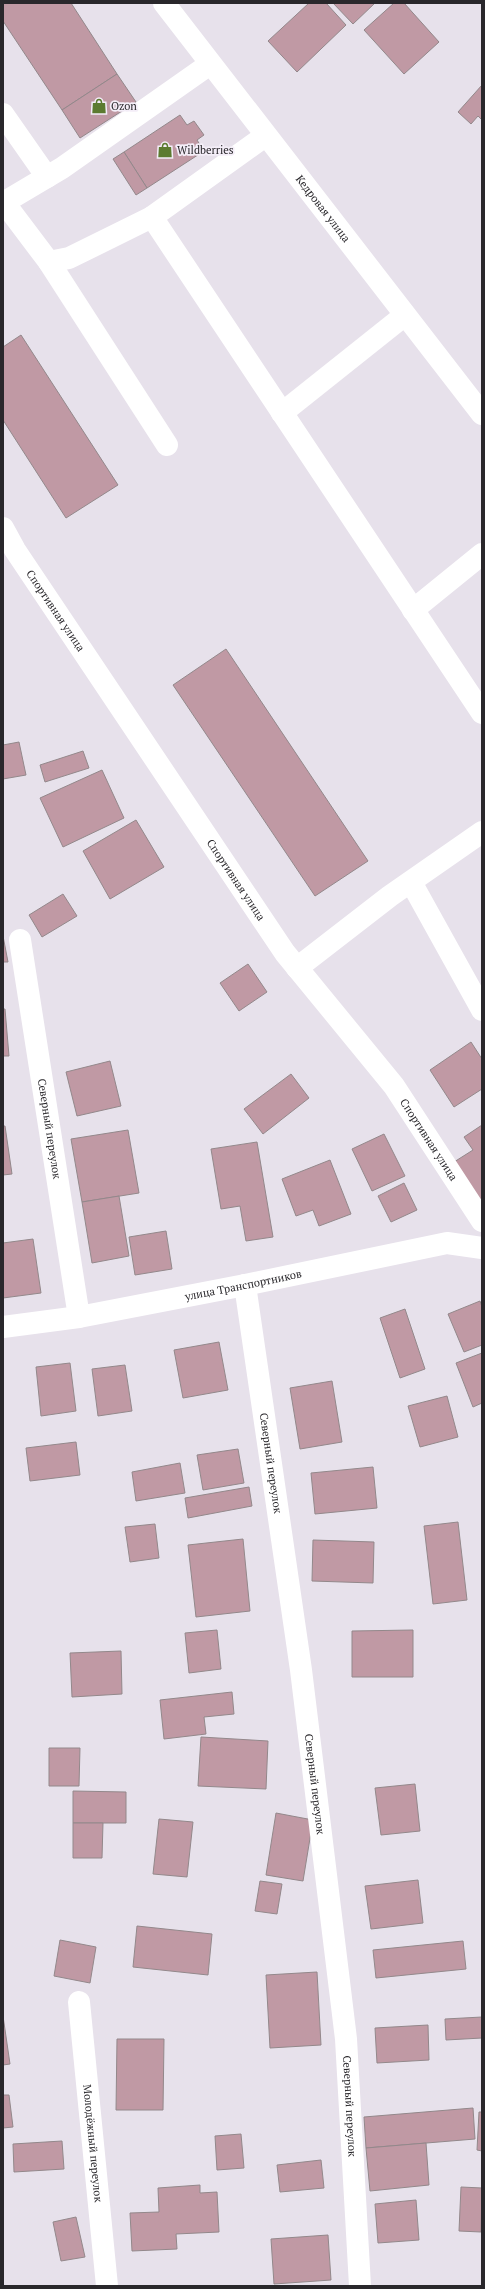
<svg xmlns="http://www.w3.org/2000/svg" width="485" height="2289" font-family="'PT Serif',serif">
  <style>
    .building { fill: #c099a4; stroke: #93888b }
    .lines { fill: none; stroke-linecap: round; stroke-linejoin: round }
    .minor { stroke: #fff; stroke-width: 22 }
    .labels { text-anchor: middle; stroke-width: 3.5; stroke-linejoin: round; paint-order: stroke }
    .poi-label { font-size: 11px; fill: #29272b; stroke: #f4eef8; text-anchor: start }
    .street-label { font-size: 11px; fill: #29272b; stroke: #f4eef8 }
  </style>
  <rect width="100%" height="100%" fill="#e7e1eb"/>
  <!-- building -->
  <g class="building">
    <polygon points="3,3 71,3 117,74 62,110 3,21"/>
    <polygon points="309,3 326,3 346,25 297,72 268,41"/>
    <polygon points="333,3 375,3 353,24"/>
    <polygon points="394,3 404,3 439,42 404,74 364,30"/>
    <polygon points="117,74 136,102 80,138 62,110"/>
    <polygon points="482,85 482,120 478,116 471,124 458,112"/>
    <polygon points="180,115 187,125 194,121 204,135 197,140 204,151 147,188 124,152"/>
    <polygon points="124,152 147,188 136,195 113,159"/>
    <polygon points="21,335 118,485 66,518 3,420 3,347"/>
    <polygon points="226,649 368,861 315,896 173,685"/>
    <polygon points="19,742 26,775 3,779 3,745"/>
    <polygon points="83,751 89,768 45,782 40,765"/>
    <polygon points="102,770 124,818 63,847 40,798"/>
    <polygon points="136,820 164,867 110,899 83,851"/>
    <polygon points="63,894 77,916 42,937 29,915"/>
    <polygon points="3,936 8,962 3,962"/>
    <polygon points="248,964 267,992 239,1011 220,983"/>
    <polygon points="3,1009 5,1009 9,1056 3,1056"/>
    <polygon points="471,1042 482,1059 482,1089 454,1107 430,1070"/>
    <polygon points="110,1061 121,1106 77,1116 66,1072"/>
    <polygon points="291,1074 309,1098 263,1134 244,1109"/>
    <polygon points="482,1125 482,1205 454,1162 473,1150 464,1137"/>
    <polygon points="3,1126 5,1126 12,1174 3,1175"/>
    <polygon points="128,1130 139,1193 82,1202 71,1139"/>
    <polygon points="384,1134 405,1176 372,1191 352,1149"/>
    <polygon points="257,1142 273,1237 246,1241 240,1206 221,1209 211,1149"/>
    <polygon points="330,1160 351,1214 319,1226 313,1210 296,1216 282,1179"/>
    <polygon points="404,1183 417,1210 391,1222 378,1196"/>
    <polygon points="119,1196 129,1256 92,1263 82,1202"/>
    <polygon points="166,1231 172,1269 135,1275 129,1237"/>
    <polygon points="33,1239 41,1293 3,1298 3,1243"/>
    <polygon points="480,1301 482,1307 482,1345 464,1352 448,1314"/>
    <polygon points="405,1309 425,1369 400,1378 380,1318"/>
    <polygon points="219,1342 228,1390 183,1398 174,1350"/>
    <polygon points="482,1353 482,1403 473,1407 456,1363"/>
    <polygon points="70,1363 76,1411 41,1416 36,1367"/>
    <polygon points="125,1365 132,1411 98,1416 92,1369"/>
    <polygon points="332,1381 342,1442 300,1449 290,1388"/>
    <polygon points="447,1396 458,1437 420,1447 408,1406"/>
    <polygon points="76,1442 80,1475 30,1481 26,1448"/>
    <polygon points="238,1449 244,1483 203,1490 197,1455"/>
    <polygon points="180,1463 185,1493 136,1501 132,1472"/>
    <polygon points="373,1467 377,1508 315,1514 311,1473"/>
    <polygon points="249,1487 252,1506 188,1518 185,1498"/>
    <polygon points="458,1522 467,1600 433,1604 424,1526"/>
    <polygon points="155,1524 159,1558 130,1562 125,1527"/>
    <polygon points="243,1539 250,1611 196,1617 188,1545"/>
    <polygon points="313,1540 374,1542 373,1583 312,1581"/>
    <polygon points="217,1630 221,1669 189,1673 185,1633"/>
    <polygon points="413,1630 413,1677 352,1677 352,1631"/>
    <polygon points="121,1651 122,1694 72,1697 70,1653"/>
    <polygon points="232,1692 234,1714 204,1717 206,1734 164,1739 160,1700"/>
    <polygon points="201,1737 268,1741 266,1789 198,1786"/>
    <polygon points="49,1748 80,1748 79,1786 49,1786"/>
    <polygon points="415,1784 420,1831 381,1835 375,1788"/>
    <polygon points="73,1791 126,1792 126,1823 73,1823"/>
    <polygon points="276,1813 313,1820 303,1881 266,1875"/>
    <polygon points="159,1819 193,1822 187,1877 153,1874"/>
    <polygon points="73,1823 103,1823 102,1858 73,1858"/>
    <polygon points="418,1880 423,1923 371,1929 365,1886"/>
    <polygon points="260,1881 282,1884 277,1914 255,1911"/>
    <polygon points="137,1926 212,1934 208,1975 133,1967"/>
    <polygon points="60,1940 96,1947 90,1983 54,1976"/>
    <polygon points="463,1941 466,1969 376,1978 373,1950"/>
    <polygon points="317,1972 321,2045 270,2048 266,1975"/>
    <polygon points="3,2016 10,2064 3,2065"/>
    <polygon points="482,2017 482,2038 446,2040 445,2019"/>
    <polygon points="428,2025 429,2060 377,2063 375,2028"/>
    <polygon points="117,2039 164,2039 163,2110 116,2110"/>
    <polygon points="3,2095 9,2095 13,2127 3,2128"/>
    <polygon points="473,2108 475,2139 366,2148 364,2117"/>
    <polygon points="479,2112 482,2112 482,2151 477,2150"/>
    <polygon points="241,2134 244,2168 217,2170 215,2136"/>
    <polygon points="62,2141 64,2169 14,2172 13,2144"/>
    <polygon points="426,2143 429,2185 370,2191 366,2148"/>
    <polygon points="321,2160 324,2188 280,2192 277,2165"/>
    <polygon points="200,2185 200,2193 217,2192 219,2232 176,2234 177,2249 132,2251 130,2213 159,2212 158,2188"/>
    <polygon points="461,2187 482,2188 481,2232 459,2231"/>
    <polygon points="416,2200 419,2240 378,2243 375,2204"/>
    <polygon points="76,2217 85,2257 61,2261 53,2222"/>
    <polygon points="328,2235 331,2280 274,2284 271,2239"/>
  </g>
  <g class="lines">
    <!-- minor -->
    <g class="minor">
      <path id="s1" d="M164,3L482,414"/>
      <polyline points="3,114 47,177"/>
      <polyline points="3,201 49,262 69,258 152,217 265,136"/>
      <polyline points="3,203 62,168 210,64"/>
      <polyline points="152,217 482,713"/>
      <polyline points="49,262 167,445"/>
      <polyline points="282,413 405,315"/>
      <path id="s2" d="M3,528L15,550L285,953L394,1086L482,1221"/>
      <polyline points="413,610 482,554"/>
      <polyline points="411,882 482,1010"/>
      <path id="s3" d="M20,940L79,1317"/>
      <polyline points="297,968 390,896 482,832"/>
      <path id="s4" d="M245,1285L301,1670L346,2039L360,2286"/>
      <path id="s5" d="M3,1327L79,1317L245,1285L447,1243L482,1248"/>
      <path id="s6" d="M79,2002L107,2286"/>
    </g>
  </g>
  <!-- icons -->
  <defs>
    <symbol id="shop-bare" viewBox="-9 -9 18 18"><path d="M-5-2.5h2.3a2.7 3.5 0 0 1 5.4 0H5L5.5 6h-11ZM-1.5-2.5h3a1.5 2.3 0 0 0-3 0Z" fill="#5c7b30" stroke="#f4eef8" stroke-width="2.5" paint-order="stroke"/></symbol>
  </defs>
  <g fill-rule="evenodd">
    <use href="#shop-bare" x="88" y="95" width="22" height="22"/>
    <use href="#shop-bare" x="154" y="139" width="22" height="22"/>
  </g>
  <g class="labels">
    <!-- poi labels -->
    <g class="poi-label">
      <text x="111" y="110">Ozon</text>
      <text x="177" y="154">Wildberries</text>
    </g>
    <!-- street labels -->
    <g class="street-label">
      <text dy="4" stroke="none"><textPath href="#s1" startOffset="260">Кедровая улица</textPath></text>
      <text dy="4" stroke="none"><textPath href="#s2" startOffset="98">Спортивная улица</textPath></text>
      <text dy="4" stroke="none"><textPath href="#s2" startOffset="422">Спортивная улица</textPath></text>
      <text dy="4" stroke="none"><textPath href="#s3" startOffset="191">Северный переулок</textPath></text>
      <text dy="4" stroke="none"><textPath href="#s2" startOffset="746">Спортивная улица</textPath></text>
      <text dy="4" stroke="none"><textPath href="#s5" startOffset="244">улица Транспортников</textPath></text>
      <text dy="4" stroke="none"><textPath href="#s4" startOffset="180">Северный переулок</textPath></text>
      <text dy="4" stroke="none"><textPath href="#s4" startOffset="504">Северный переулок</textPath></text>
      <text dy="4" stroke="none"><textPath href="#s4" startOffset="828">Северный переулок</textPath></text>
      <text dy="4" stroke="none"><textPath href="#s6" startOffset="142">Молодёжный переулок</textPath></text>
    </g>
  </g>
  <!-- border -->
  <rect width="485" height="2289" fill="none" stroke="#29272b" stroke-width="8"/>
</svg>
